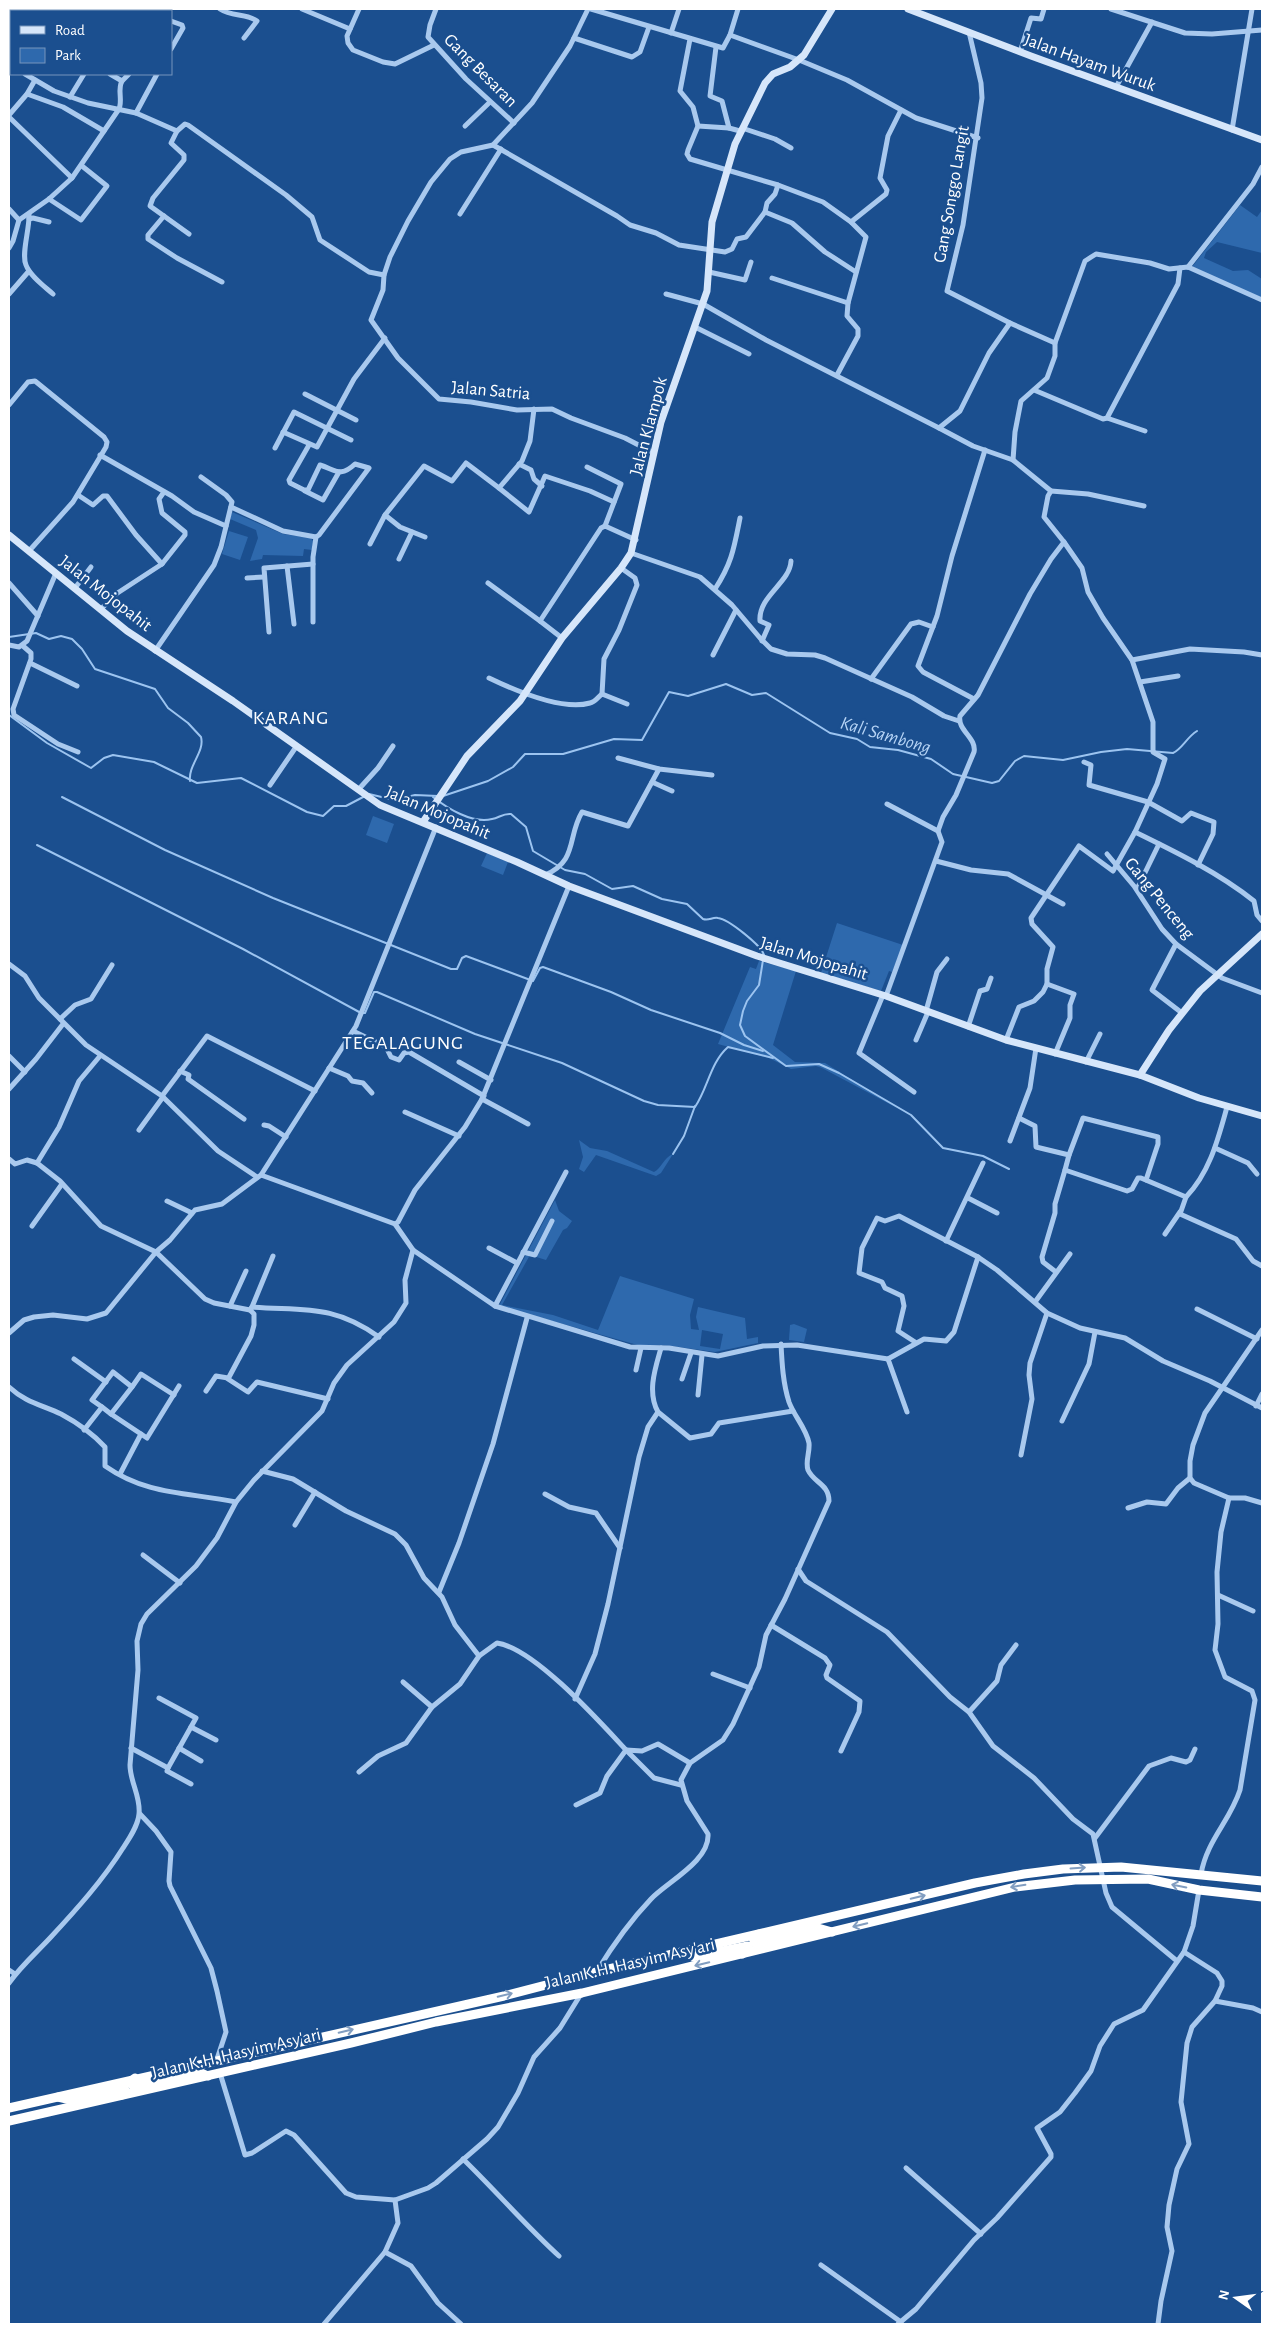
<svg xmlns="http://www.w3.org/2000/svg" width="1271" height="2333" font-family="'Alegreya Sans',sans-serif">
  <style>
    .green { fill: #2e69ad; fill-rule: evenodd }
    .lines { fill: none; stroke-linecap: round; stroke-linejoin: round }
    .stream { stroke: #9cc4f0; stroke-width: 2 }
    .street { stroke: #a9c9ee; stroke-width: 5 }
    .secondary { stroke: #d6e6fa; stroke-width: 7 }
    .highway { stroke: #fff; stroke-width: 9 }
    .oneway { stroke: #829ec1 }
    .labels { text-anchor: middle; stroke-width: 5; stroke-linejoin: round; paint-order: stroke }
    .street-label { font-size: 18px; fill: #fff; stroke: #1b4f8f }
    .water-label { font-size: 19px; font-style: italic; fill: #b5d3f5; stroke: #1b4f8f }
    .quarter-label { font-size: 20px; letter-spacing: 1px; fill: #fff; stroke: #1b4f8f }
  </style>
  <rect width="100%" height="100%" fill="#1b4f8f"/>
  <!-- green -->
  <g class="green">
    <polygon points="1240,205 1257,217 1262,210 1262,253 1217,242 1206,252 1204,258 1233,271 1248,270 1262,279 1262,298 1192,267"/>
    <polygon points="232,512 283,534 311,538 313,541 312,550 304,549 303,556 263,555 262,559 250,561 258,538 256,530 230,519"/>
    <polygon points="229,531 248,537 240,560 222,554"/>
    <polygon points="373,816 394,824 387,843 366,835"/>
    <polygon points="487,853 508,862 503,875 481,866"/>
    <polygon points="837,923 903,945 892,972 889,971 881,991 821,973"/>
    <polygon points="759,961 796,971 773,1045 795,1062 825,1063 899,1109 822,1068 816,1066 791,1069 769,1058 718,1044 750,967 756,969"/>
    <path d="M579,1140L590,1148L607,1151L654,1172C662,1168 663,1158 673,1154L661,1173L656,1176L596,1155L584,1172L579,1169L583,1157Z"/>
    <path d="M555,1200L559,1211L572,1221L567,1228L563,1230L546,1260L530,1255L502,1305L553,1315L598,1330L620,1276L694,1299L690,1315L691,1329L699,1330L696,1317L698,1307L745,1318L747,1339L758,1337V1343L715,1352L664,1345L641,1346L499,1306ZM702,1330L723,1334L720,1349L700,1346Z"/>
    <polygon points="794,1324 807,1329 804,1342 789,1340 790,1325"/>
  </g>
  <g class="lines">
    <!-- stream -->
    <g class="stream">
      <path d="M9,637L36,633L49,639L61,636L72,639L82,649L95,669L155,689L168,708L188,723L201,737C205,752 188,765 190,781"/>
      <polyline points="9,715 47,743 91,768 104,758 113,755 154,762 197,783 241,778 307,812 323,816 334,806 346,806 365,796"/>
      <polyline points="369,794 394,800 415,795 438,796"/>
      <path d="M443,796L488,781L513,767L525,754H563L614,739L642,740L669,692L688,696L726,684L752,695L766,693L830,733L857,739L870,747L898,750L931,759L953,774L992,783L999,781L1015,761L1024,756L1063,760L1101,752L1127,749L1173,753C1182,749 1187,737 1197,731"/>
      <polyline points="62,797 165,850 273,898 451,969 457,969 462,958 466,956 533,981 540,968 543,967 611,992 651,1010 720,1033 744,1045 763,1051"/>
      <path d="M433,797C447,808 472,824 492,819C499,818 503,813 511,814L526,827L533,851L565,870L585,874L612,889L633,886L662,899L687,904L703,919C709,921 712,917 718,918C728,919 761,945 764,955"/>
      <path d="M37,845L243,949L361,1013H365L374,992H377L475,1034L562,1063L644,1101L658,1105L695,1107C708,1088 710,1063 728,1047L773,1058"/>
      <polyline points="763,960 759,985 747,1001 743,1011 740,1025 745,1036 786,1066 819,1064 839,1073 911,1115 943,1148 983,1156 1009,1169"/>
      <polyline points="673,1154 684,1136 695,1106"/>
    </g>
    <!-- street -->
    <g class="street">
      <polyline points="139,9 146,11"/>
      <path d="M220,9C232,17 246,13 257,21L244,38"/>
      <polyline points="302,9 350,29"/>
      <polyline points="359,9 347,36 348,43 353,50 383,62 395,64 434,45"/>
      <polyline points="436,9 430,25 428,37 466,79 514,123"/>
      <polyline points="588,9 570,46 532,103 493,145 461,152 450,159 431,182 408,221 390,257 384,275 383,290 371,320 398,358 439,399 471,402 517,410 552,409 571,418 625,438 654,453"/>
      <polyline points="591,9 723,48 730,35 738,9"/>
      <polyline points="1111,9 1185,33 1212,34 1262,30"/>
      <polyline points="9,10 9,9"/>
      <polyline points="118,11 119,9"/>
      <polyline points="171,21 182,25 183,28 171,49"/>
      <polyline points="969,32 981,83 982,98 963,225 947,291 1010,323"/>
      <polyline points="671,33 679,9"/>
      <polyline points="730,35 799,60 847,80 916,118 978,138"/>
      <polyline points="574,38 632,57 640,52 649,27"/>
      <polyline points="690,39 680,91 693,107 698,126 688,150 687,154 690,159 778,185 823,202 851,222 866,237 848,303 847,316 858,329 858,336 837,375"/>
      <polyline points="716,47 710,96 722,101 729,128 740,131"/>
      <polyline points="1020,52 1031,18 1041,19 1044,9"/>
      <polyline points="9,64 11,66"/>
      <polyline points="25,74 54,91 88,103 136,113 177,131 185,124 188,125 286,195 312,217 320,240 369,272 384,275"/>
      <polyline points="110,74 122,81 129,74"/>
      <polyline points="1116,87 1152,22"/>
      <polyline points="27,94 63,107 104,131"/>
      <polyline points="70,97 84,74"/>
      <polyline points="136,113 157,74"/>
      <polyline points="9,115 27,94 35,80"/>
      <polyline points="9,117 72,178"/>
      <polyline points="465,126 490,102"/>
      <polyline points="698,126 729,128"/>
      <polyline points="742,128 775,139 791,148"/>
      <polyline points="1232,130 1252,9"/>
      <polyline points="177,131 171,143 184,155 184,160 153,198 150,206 189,234"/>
      <polyline points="493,145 617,216 630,225 656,233 679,245 725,252 732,249 737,239 746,237 765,212 767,203 775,194 778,185"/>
      <polyline points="49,199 81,220 107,186 82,166"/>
      <path d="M9,209L19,220L49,199L72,178L119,109C123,99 117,90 122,81"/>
      <polyline points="765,212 792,223 825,252 856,272"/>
      <path d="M29,214C30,228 21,254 26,265C30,276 44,286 53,294"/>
      <polyline points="460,214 501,149"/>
      <polyline points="164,216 148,235 148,239 177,258 222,282"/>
      <polyline points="29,219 33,218 49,222"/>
      <polyline points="851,222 886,194 887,190 880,178 888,136 901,110"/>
      <polyline points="9,248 13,241 19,220"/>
      <polyline points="1188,267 1253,184 1262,167"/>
      <polyline points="709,272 745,280 751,262"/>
      <polyline points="772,278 848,303"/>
      <polyline points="9,294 29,271"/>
      <polyline points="666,294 703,304 766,340 939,428"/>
      <polyline points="695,327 749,354"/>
      <polyline points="1034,390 1103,419 1107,418 1178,284 1180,268"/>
      <polyline points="305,394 356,420"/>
      <polyline points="9,405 28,382 35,381 104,437 107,442 106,447 73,502 29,551"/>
      <polyline points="1107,418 1145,431"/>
      <polyline points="283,432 317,447 354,379 385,338"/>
      <polyline points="275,448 294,412 351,440"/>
      <polyline points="100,455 172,496 194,512 226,526"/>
      <polyline points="1013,460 1015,432 1021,401 1047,378 1055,356 1055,343"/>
      <polyline points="519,464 531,470 534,479 542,486"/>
      <polyline points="587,467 621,484 605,526"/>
      <polyline points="499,488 529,512 545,476 590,491 614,502"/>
      <polyline points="305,491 323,500 339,472"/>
      <polyline points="1051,491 1088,494 1144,506"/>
      <polyline points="78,495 93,505 103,496 107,496 136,535 162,564 116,594 101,609"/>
      <path d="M231,507L283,531L316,537L319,535L369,468L355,464C340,478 336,470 320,465L308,490H304L290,483L289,480L309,445"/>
      <polyline points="385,515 400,527 425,537"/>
      <polyline points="1064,542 1082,568 1088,592 1103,618 1132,660 1153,722 1153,752 1165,759 1157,784 1135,832"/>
      <polyline points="370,544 385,515 424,466 452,481 466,463 499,488 522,461 530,441 534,409"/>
      <polyline points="631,553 700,577 732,605 760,638 771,649 787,654 815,655 825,658 912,697 944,716 959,721"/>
      <polyline points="399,559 412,532"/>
      <polyline points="162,564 185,535 185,532 162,513 159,499 164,492"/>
      <polyline points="287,566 294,624"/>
      <polyline points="247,578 264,577"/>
      <polyline points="9,583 38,616"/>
      <polyline points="488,583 540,621"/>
      <polyline points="75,588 91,567"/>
      <path d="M715,589C732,563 734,548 740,518"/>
      <polyline points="313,622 313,557 316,537"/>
      <polyline points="269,632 264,568 313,564"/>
      <polyline points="562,638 540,621 601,528 605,526 636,540"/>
      <path d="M762,641L769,625L760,621C758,596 790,583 791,561"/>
      <polyline points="9,645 19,647 27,641 56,573"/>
      <polyline points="23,646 31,653 31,659 13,709 14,715 58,744 78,752"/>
      <polyline points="155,651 214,565 221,547 232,502 226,495 201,477"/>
      <polyline points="713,655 736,610"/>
      <polyline points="1132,660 1190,649 1244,652 1262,655"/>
      <polyline points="30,663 77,686"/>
      <path d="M489,678C514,690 562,711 590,703C595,702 598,697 602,694L627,704"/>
      <polyline points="871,679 911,624 919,622 933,627"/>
      <polyline points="1140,682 1178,676"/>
      <polyline points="602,694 604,659 619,630 637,585 635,578 621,568"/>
      <polyline points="974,699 923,672 918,666 937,616 952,556 985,450"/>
      <polyline points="618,758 659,769 712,775"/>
      <polyline points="1084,762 1091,765 1089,785 1148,802 1182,821 1191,813 1214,822 1213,834 1198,865"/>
      <polyline points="652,782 672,791"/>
      <polyline points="270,785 296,747"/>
      <polyline points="358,790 378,768 393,746"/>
      <polyline points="887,804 938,831"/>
      <polyline points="1107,854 1134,886 1162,929 1176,944 1222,978 1262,993"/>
      <polyline points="936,861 971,870 1008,874 1063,904"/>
      <path d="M545,875C578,861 567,837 582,812L628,826L659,769"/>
      <polyline points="1137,889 1159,844"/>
      <polyline points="1176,944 1152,990 1182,1013"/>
      <polyline points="9,964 25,976 39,998 86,1045 162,1096 218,1151 257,1177"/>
      <polyline points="1047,984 1074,994 1070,1005 1070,1018 1055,1054"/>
      <polyline points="883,995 859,1053 914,1092"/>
      <path d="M886,996L942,842L938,831L943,817L956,795L974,752C977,738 957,730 960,716L978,695L1030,594L1051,559L1064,542L1044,517L1048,496L1051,491L1013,460L973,446L939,428L960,411L989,353L1010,323L1055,343L1085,261L1096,254L1150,263L1169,269L1188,267L1262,300"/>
      <polyline points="926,1011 937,972 947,959"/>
      <polyline points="60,1019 75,1005 91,999 112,965"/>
      <polyline points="968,1027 980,991 987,989 991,978"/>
      <polyline points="353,1031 386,1047 391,1057 399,1060 404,1053 409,1052 484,1096"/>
      <polyline points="916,1040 928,1012"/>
      <path d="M1006,1040L1019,1007L1034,1001L1043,992L1047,984V969L1053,947L1032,924L1031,918L1079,846L1113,871L1135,832C1176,852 1219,873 1254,901L1257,915L1262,921"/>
      <polyline points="9,1056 25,1072"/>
      <polyline points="459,1062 491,1080"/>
      <polyline points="1086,1062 1100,1034"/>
      <polyline points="329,1068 348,1076 352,1081 363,1083 372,1093"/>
      <polyline points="180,1071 189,1075 188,1079 244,1119"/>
      <polyline points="9,1089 36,1059 63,1024"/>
      <polyline points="162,1096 207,1036 315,1091"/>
      <polyline points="482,1099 528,1124"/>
      <polyline points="405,1112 459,1136"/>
      <polyline points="1019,1118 1035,1126 1036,1147 1069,1155 1083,1118 1158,1137 1158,1144 1146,1180"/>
      <polyline points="264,1125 269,1126 286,1137"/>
      <polyline points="139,1130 163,1097"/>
      <polyline points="1010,1141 1030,1088 1036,1048"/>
      <polyline points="1215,1148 1248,1163 1257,1174"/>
      <polyline points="1069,1155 1065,1170 1127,1191 1132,1189 1138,1178 1141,1178 1186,1197 1180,1214 1236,1239 1253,1261 1262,1266"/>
      <path d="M9,1159L15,1164L27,1160L37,1163L60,1181L101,1226L156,1252L205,1299L214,1303L250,1310L252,1307C304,1311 333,1304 379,1337"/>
      <polyline points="37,1163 59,1127 79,1081 100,1056"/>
      <polyline points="261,1175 395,1224 398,1222 415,1190 465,1127 482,1099 569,886"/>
      <path d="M1186,1197C1210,1172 1218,1139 1227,1107"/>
      <polyline points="968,1198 997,1213"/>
      <polyline points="167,1201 192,1213"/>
      <polyline points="395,1224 413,1250 495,1306 630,1347 669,1348 718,1356 763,1346 797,1345 888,1359 924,1339 946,1341 954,1332 978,1257"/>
      <polyline points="32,1226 62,1184"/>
      <polyline points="1165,1234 1180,1212"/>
      <polyline points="946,1241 983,1163"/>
      <polyline points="489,1248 517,1263"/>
      <polyline points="523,1252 535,1255 552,1221"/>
      <polyline points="1056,1272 1043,1262 1042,1257 1055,1213 1055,1204 1065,1170"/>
      <polyline points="1035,1302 1070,1254"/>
      <polyline points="230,1306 246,1271"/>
      <polyline points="495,1306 566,1172"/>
      <polyline points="252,1307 273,1256"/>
      <polyline points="1197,1309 1257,1339"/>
      <polyline points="250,1310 254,1314 254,1325 251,1336 228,1379 248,1392 257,1382 328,1399"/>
      <polyline points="9,1333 24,1320 34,1317 53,1315 87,1319 106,1313 156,1252 170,1240 195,1210 222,1204 261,1175 356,1026 436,827"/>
      <polyline points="915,1342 898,1331 904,1306 902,1296 885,1288 882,1282 859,1273 862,1248 877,1218 885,1221 899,1216 978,1257 997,1270 1047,1313 1080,1328 1125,1338 1163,1361 1210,1381 1262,1408"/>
      <path d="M661,1348C655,1369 647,1392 658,1412L690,1438L711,1434L719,1423L793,1411"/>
      <polyline points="74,1359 106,1382"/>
      <polyline points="888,1359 907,1412"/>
      <polyline points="636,1370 641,1348"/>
      <polyline points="682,1379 691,1353"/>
      <path d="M9,1387C25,1402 42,1405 61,1414C76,1422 93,1434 105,1447V1466C148,1496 188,1492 236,1502"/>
      <polyline points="206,1391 216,1376 228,1378"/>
      <polyline points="698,1395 702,1355"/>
      <polyline points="1256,1406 1262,1394"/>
      <polyline points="102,1407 111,1414 132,1387"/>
      <polyline points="111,1414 141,1434"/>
      <polyline points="1062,1421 1089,1364 1095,1332"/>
      <polyline points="84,1430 102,1407 92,1400 113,1372 132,1387 141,1374 174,1395"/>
      <polyline points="1021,1455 1032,1399 1029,1375 1030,1363 1047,1313"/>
      <polyline points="262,1471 293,1479 346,1511 395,1534 406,1545 424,1578 442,1597 455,1625 479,1656 460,1684 432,1707 406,1743 378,1756 359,1772"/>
      <polyline points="120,1474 141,1434 147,1438 179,1386"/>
      <polyline points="545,1494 569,1507 596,1513 620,1548"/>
      <polyline points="1229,1498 1245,1498 1262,1503"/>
      <polyline points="1128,1508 1147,1502 1166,1504 1178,1488 1190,1478"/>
      <polyline points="295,1525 315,1492"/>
      <polyline points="143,1555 180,1583"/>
      <polyline points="798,1569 806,1581 887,1632 950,1697 969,1712 993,1746 1034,1778 1073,1819 1093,1834 1106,1893 1112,1907 1177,1961"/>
      <polyline points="439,1592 459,1543 493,1444 527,1318"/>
      <polyline points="1218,1595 1253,1611"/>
      <polyline points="771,1625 825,1658 830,1665 826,1675 827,1678 860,1701 859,1712 841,1751"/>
      <path d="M479,1656L497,1643C534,1648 600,1722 626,1750L607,1776L600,1793L576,1805"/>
      <polyline points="713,1674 750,1688"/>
      <polyline points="403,1682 432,1707"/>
      <polyline points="575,1699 595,1654 608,1604 639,1457 648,1427 658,1412"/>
      <polyline points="969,1712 997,1681 1001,1665 1016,1645"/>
      <polyline points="191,1727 216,1740"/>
      <polyline points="131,1748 168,1768 196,1718 159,1698"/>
      <polyline points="179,1748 201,1761"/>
      <polyline points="626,1750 642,1751 658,1744 690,1763"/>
      <polyline points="626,1750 654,1778 681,1785"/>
      <polyline points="168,1768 167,1771 191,1784"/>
      <polyline points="140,1814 156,1831 171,1852 169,1881 170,1886 211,1968 217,1991 226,2032 217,2059"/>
      <polyline points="1095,1838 1149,1766 1171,1758 1186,1762 1190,1760 1195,1749"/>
      <path d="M1201,1874C1207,1840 1230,1821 1240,1790L1255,1700L1252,1691L1225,1677L1215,1650L1218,1624L1217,1572L1221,1532L1229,1498L1194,1483L1190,1478V1461L1193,1445L1205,1413L1262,1330"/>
      <polyline points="9,1970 15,1974"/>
      <path d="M597,1971C613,1945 630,1921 651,1899C667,1882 710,1861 708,1834L687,1801L681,1780L690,1763L723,1740L733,1724L759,1667L766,1635L785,1599L829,1501C829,1484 814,1483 808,1470C805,1461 810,1453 809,1443C806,1428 794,1416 789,1402C783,1383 782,1364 781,1344"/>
      <path d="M9,1983C21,1966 36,1953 50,1938C76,1910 103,1880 123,1848C129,1839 138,1826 139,1814C141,1797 130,1782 130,1765L138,1670L137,1641L141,1624L147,1614L196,1566L217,1538L236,1502L254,1480L322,1411L334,1383L347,1365L394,1322L406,1303L405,1280L413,1250"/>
      <polyline points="1215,2001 1253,2008 1262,2012"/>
      <polyline points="220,2073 245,2155 252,2153 286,2131 294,2135 346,2193 356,2197 395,2200 428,2188 436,2183 487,2139 498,2127 518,2093 534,2057 560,2028 581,1994"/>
      <path d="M463,2159C496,2191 525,2225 559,2256"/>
      <polyline points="906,2168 981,2234"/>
      <polyline points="395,2200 398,2223 385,2252 411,2266 438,2303 461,2324"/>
      <polyline points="821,2265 901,2322"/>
      <polyline points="324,2324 385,2252"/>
      <polyline points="898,2324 916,2309 974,2240 997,2218 1051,2157 1051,2154 1037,2128 1060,2112 1075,2093 1091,2071 1100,2046 1114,2024 1143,2010 1184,1952 1193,1926 1199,1890"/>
      <polyline points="1158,2324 1161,2301 1172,2251 1167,2227 1169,2205 1177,2169 1189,2144 1181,2102 1187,2043 1192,2027 1215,2001 1222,1986 1222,1981 1217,1973 1184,1952"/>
    </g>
    <!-- secondary -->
    <g class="secondary">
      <polyline points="908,9 1031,56 1262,140"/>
      <polyline points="9,535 127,631 233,701 380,805 517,862 569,886 757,956 886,996 1006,1040 1140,1075 1199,1098 1262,1116"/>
      <polyline points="423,822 467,756 520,701 562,638 621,568 631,553 661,422 707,291 712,222 735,144 765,83 773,74 790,67 804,55 832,9"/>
      <polyline points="1140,1075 1169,1030 1200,991 1262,934"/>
    </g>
    <!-- highway -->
    <g class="highway">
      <polyline points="759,1934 753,1938 755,1943 818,1928 832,1932"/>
      <polyline points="681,1952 692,1957 748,1946 749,1949 742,1954"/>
      <polyline points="135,2078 130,2082 132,2085 197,2071 208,2076"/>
      <polyline points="58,2097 71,2100 124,2088 126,2092 122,2095"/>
      <polyline points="9,2108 504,1996 596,1972 975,1883 1024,1874 1063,1869 1121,1867 1262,1881"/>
      <polyline points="9,2121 351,2043 436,2022 582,1993 1015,1887 1075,1880 1148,1879 1199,1890 1262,1897"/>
    </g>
  </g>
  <!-- one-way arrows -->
  <defs><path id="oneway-shaft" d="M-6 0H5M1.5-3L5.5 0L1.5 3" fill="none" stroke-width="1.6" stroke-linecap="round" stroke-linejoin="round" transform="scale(1.25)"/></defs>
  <g class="oneway">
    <use href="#oneway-shaft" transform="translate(1078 1868) rotate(-4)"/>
    <use href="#oneway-shaft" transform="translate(1018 1886) rotate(171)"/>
    <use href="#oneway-shaft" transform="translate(1179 1886) rotate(-169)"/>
    <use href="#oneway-shaft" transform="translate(918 1897) rotate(-13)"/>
    <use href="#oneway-shaft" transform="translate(860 1925) rotate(166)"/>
    <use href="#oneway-shaft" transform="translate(702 1964) rotate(166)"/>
    <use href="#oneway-shaft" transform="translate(505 1995) rotate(-14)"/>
    <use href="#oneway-shaft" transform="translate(346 2031) rotate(-13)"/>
  </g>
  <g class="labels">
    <!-- street labels -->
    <g class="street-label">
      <text transform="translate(1090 62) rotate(20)" y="6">Jalan Hayam Wuruk</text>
      <text transform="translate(481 70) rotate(45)" y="6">Gang Besaran</text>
      <text transform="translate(951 194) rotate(-80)" y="6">Gang Songgo Langit</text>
      <text transform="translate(491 390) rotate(5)" y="6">Jalan Satria</text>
      <text transform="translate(648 426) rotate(-75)" y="6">Jalan Klampok</text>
      <text transform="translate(106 593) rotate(38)" y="6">Jalan Mojopahit</text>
      <text transform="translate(438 812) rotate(23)" y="6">Jalan Mojopahit</text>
      <text transform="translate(1160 898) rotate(51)" y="6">Gang Penceng</text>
      <text transform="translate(814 958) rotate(17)" y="6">Jalan Mojopahit</text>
      <text transform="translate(630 1963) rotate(-13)" y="6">Jalan K.H. Hasyim Asy'ari</text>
      <text transform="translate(236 2053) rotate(-13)" y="6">Jalan K.H. Hasyim Asy'ari</text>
    </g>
    <!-- water labels -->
    <g class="water-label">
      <text transform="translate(886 734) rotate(16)" y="7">Kali Sambong</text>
    </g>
    <!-- quarter labels -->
    <g class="quarter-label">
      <text x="291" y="724">KARANG</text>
      <text x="403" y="1049">TEGALAGUNG</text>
    </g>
  </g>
  <!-- border -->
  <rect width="1271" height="2333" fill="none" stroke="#ffffff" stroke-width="20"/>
  <!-- legend -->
  <rect x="10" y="10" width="162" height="65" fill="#1b4f8f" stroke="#7695bc"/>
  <rect x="20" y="26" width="25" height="8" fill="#d6e6fa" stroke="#7695bc"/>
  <text x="55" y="35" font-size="15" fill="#ffffff">Road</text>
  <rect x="20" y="48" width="25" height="15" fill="#2e69ad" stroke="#7695bc"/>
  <text x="55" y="60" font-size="15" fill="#ffffff">Park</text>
  <!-- north arrow -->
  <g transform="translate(1236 2298) rotate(284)" stroke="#1b4f8f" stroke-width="4" paint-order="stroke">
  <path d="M0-4L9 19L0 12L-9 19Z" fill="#ffffff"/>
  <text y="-8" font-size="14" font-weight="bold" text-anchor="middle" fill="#ffffff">N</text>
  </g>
</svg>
